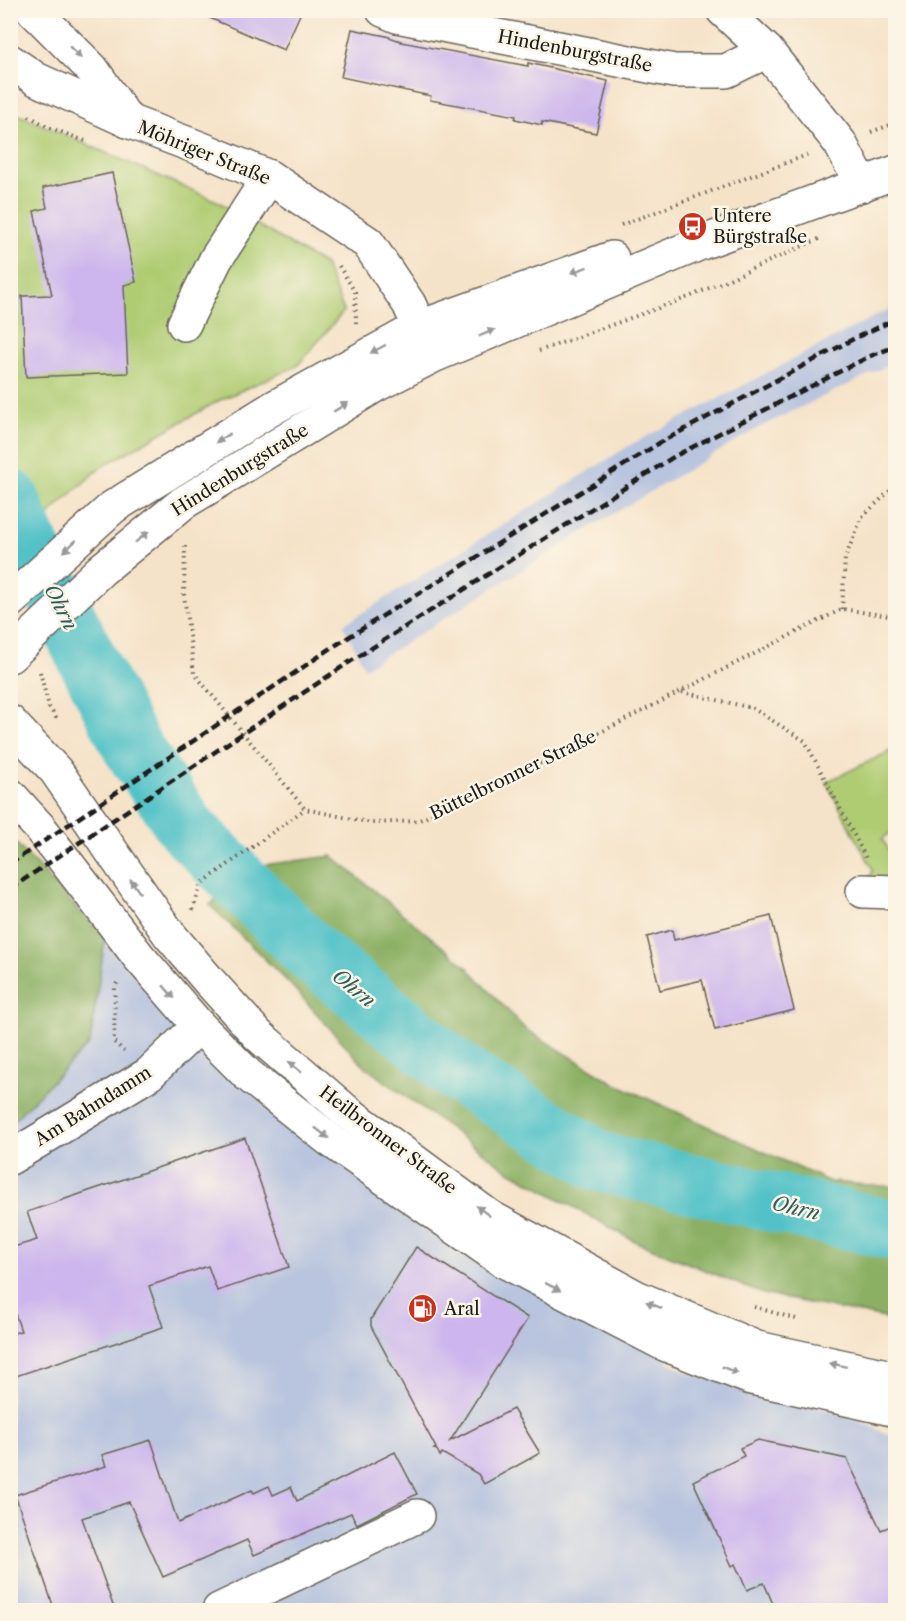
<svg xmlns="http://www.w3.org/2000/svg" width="906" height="1621" font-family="'Libre Caslon Text',serif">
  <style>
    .industrial { fill: #b9c5de }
    .green { fill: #afcc72; stroke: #667447; stroke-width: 1.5 }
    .forest { fill: #8bb064; stroke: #546640; stroke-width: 1.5 }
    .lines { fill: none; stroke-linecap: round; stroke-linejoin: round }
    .river { stroke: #53c2c8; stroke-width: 60 }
    .building { fill: #ccb6ed }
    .minor-casing { stroke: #686259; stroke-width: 36 }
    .major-casing { stroke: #686259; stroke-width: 36 }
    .path { stroke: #686259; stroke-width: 4; stroke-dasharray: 1.5 4.5; stroke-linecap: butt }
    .minor { stroke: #fff; stroke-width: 33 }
    .major { stroke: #fff; stroke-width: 33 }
    .rail { stroke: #1c1c1c; stroke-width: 4.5; stroke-dasharray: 9 4.5; stroke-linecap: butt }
    .oneway { fill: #999 }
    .labels { text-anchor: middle; stroke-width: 5; stroke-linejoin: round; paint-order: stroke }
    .street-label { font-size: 18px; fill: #1c1c1c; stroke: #fcf5e5 }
    .poi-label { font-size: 18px; fill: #1c1c1c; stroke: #fcf5e5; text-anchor: start }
    .water-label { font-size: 20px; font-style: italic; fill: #325e61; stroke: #fcf5e5 }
  </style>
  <rect width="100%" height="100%" fill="#fcf5e5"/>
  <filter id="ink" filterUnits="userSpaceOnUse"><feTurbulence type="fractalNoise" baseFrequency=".0167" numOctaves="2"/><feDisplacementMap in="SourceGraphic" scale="12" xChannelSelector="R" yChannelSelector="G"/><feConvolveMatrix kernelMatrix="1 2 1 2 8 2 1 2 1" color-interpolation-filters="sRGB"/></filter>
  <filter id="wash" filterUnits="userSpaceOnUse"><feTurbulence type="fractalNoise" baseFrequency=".008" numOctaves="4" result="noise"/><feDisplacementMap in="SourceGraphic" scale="24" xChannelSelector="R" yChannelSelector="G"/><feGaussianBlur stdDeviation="1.35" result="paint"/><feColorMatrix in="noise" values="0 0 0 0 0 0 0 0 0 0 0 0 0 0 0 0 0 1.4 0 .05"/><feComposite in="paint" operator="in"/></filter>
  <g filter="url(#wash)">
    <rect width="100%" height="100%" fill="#f5e3c9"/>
    <!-- industrial -->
    <g class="industrial">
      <polygon points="895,307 895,362 758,428 578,535 365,668 343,625 632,444 883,312"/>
      <polygon points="105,938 502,1260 687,1373 842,1414 895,1437 895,1610 11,1610 11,1123 90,1043"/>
    </g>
    <!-- green -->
    <g class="green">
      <polygon points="10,111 219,202 325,265 344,311 297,366 220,400 101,467 52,511 42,529 11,460"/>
      <polygon points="895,749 895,830 882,839 895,860 895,892 863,891 873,870 826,782"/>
    </g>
    <!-- forest -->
    <g class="forest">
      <polygon points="11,838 105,938 90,1043 11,1123"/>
      <polygon points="332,856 466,966 525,1029 616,1084 830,1182 895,1187 895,1320 763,1294 636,1242 506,1169 365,1067 290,984 210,905 247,867"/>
    </g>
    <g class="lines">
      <!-- river -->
      <polyline class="river" points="10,499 26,538 131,745 187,829 313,954 460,1074 600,1162 896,1231"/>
    </g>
    <g id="blocks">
      <!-- building -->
      <g class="building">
        <polygon points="191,10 302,10 284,50"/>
        <polygon points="352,29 386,36 401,41 401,42 528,66 528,63 608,81 596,133 542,122 542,125 515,119 516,116 430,100 431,96 341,77"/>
        <polygon points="112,173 136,282 124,285 128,373 26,377 22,296 52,295 34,211 47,208 43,188"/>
        <polygon points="771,916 794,1010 715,1030 702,980 660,990 647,937 672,930 674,940"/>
        <polygon points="245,1138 289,1267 217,1291 208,1266 149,1286 163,1327 10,1378 10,1334 21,1331 10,1299 10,1248 37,1240 27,1212"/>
        <polygon points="416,1247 528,1318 450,1441 513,1409 540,1453 484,1484 478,1474 442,1453 440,1456 437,1450 434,1449 436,1448 371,1326 371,1319"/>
        <polygon points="151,1440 178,1523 252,1490 254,1493 269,1486 273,1495 291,1487 297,1501 395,1452 417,1494 357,1524 351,1513 254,1555 247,1540 163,1577 129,1502 82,1518 115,1611 55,1611 15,1495 106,1466 102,1455"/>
        <polygon points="758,1440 847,1459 881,1530 896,1524 896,1611 776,1611 764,1583 747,1590 735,1564 732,1566 693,1481 744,1456 740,1448"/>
      </g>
    </g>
  </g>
  <g filter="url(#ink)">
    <use href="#blocks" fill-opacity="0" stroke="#686259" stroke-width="1.5"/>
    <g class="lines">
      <defs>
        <g id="minor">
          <polyline points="33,10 92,69 128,121"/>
          <polyline points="383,10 397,16 674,71 726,71 767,51"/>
          <polyline points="723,10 767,51 840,143 862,185"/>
          <polyline points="10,61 36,79 128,121 202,149 269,177 368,243 409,304 428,346"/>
          <polyline points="184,324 216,259 269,177"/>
          <polyline points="10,601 113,507 273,408 420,327 612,258"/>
          <polyline points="10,656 101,570 183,503 376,385 433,356 701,243 896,172"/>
          <polyline points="863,891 896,892"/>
          <polyline points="10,1158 149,1074 199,1026"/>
          <polyline points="219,1610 417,1516"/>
        </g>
        <g id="major">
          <polyline points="10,722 56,771 169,934 209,981 258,1035 346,1111 490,1217 636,1297 757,1348 896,1378"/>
          <polyline points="10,795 40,828 139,957 199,1026 248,1075 330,1140 502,1260 664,1344 751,1378 896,1410"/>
        </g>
      </defs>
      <!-- minor casing -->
      <use href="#minor" class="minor-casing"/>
      <!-- major casing -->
      <use href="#major" class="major-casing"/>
      <!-- path -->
      <g class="path">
        <polyline points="29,116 48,127 85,141"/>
        <polyline points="871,132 896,123"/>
        <polyline points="621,225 807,155"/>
        <polyline points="339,266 355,292 356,323"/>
        <polyline points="539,351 689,297 821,238"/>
        <polyline points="185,546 184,594 194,673 305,809 372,823 417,821 474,797 842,609 896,617"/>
        <polyline points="842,609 845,558 862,517 896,485"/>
        <polyline points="40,672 49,707 58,721"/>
        <polyline points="682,692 752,708 805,741 866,858"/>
        <polyline points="193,910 201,884 305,809"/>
        <polyline points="117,983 115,987 114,1042 124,1051"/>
        <polyline points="754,1307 796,1319"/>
      </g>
      <!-- minor -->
      <use href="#minor" class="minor"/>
      <!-- major -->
      <use href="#major" class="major"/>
      <!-- rail -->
      <g class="rail">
        <polyline points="10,864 336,645 661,442 857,337 896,319"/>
        <polyline points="10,889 348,663 675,456 868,357 896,346"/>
      </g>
    </g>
    <!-- one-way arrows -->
    <defs><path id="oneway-solid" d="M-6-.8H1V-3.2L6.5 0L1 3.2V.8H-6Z" transform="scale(1.5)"/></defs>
    <g class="oneway">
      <use href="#oneway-solid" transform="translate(75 52) rotate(45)"/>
      <use href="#oneway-solid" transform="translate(579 270) rotate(160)"/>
      <use href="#oneway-solid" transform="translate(487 333) rotate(-23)"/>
      <use href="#oneway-solid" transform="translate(378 349) rotate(152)"/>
      <use href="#oneway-solid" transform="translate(341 407) rotate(-31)"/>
      <use href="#oneway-solid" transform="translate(223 438) rotate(148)"/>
      <use href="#oneway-solid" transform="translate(142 537) rotate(-39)"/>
      <use href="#oneway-solid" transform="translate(70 546) rotate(137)"/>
      <use href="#oneway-solid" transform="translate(135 886) rotate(-125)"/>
      <use href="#oneway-solid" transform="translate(169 992) rotate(49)"/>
      <use href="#oneway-solid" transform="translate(295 1067) rotate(-140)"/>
      <use href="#oneway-solid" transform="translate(322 1133) rotate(38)"/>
      <use href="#oneway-solid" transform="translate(483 1211) rotate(-144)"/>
      <use href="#oneway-solid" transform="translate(553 1287) rotate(27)"/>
      <use href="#oneway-solid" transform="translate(654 1305) rotate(-157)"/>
      <use href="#oneway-solid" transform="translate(838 1365) rotate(-168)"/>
      <use href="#oneway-solid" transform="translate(730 1370) rotate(22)"/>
    </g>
  </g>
  <!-- icons -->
  <defs>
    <symbol id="bus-disc" viewBox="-11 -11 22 22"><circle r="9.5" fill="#c8321e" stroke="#fcf5e5"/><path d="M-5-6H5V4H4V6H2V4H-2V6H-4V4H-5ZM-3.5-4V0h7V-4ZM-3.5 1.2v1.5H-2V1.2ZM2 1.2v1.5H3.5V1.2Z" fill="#fff"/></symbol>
    <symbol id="fuel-disc" viewBox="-11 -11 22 22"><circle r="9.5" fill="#c8321e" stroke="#fcf5e5"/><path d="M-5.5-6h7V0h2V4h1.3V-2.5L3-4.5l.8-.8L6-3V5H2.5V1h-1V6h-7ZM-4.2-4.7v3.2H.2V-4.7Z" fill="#fff"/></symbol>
  </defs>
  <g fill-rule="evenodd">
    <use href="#bus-disc" x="676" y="210" width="33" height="33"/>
    <use href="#fuel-disc" x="406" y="1292" width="33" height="33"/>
  </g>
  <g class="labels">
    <!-- street labels -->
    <g class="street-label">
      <text transform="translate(575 51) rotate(11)" y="6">Hindenburgstraße</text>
      <text transform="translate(204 153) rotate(22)" y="6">Möhriger Straße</text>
      <text transform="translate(240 470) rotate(-32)" y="6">Hindenburgstraße</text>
      <text transform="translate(513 775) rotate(-26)" y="6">Büttelbronner Straße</text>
      <text transform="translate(93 1106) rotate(-32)" y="6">Am Bahndamm</text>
      <text transform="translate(388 1140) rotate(37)" y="6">Heilbronner Straße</text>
    </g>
    <!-- poi labels -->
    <g class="poi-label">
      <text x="713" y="222">Untere<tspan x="713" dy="21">Bürgstraße</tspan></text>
      <text x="444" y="1315">Aral</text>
    </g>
    <!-- water labels -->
    <g class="water-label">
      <text transform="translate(61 607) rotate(63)" y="7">Ohrn</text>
      <text transform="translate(354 988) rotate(39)" y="7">Ohrn</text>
      <text transform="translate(796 1208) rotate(13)" y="7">Ohrn</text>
    </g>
  </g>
  <!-- margin -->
  <rect width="906" height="1621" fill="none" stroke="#fcf5e5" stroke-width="36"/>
</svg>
